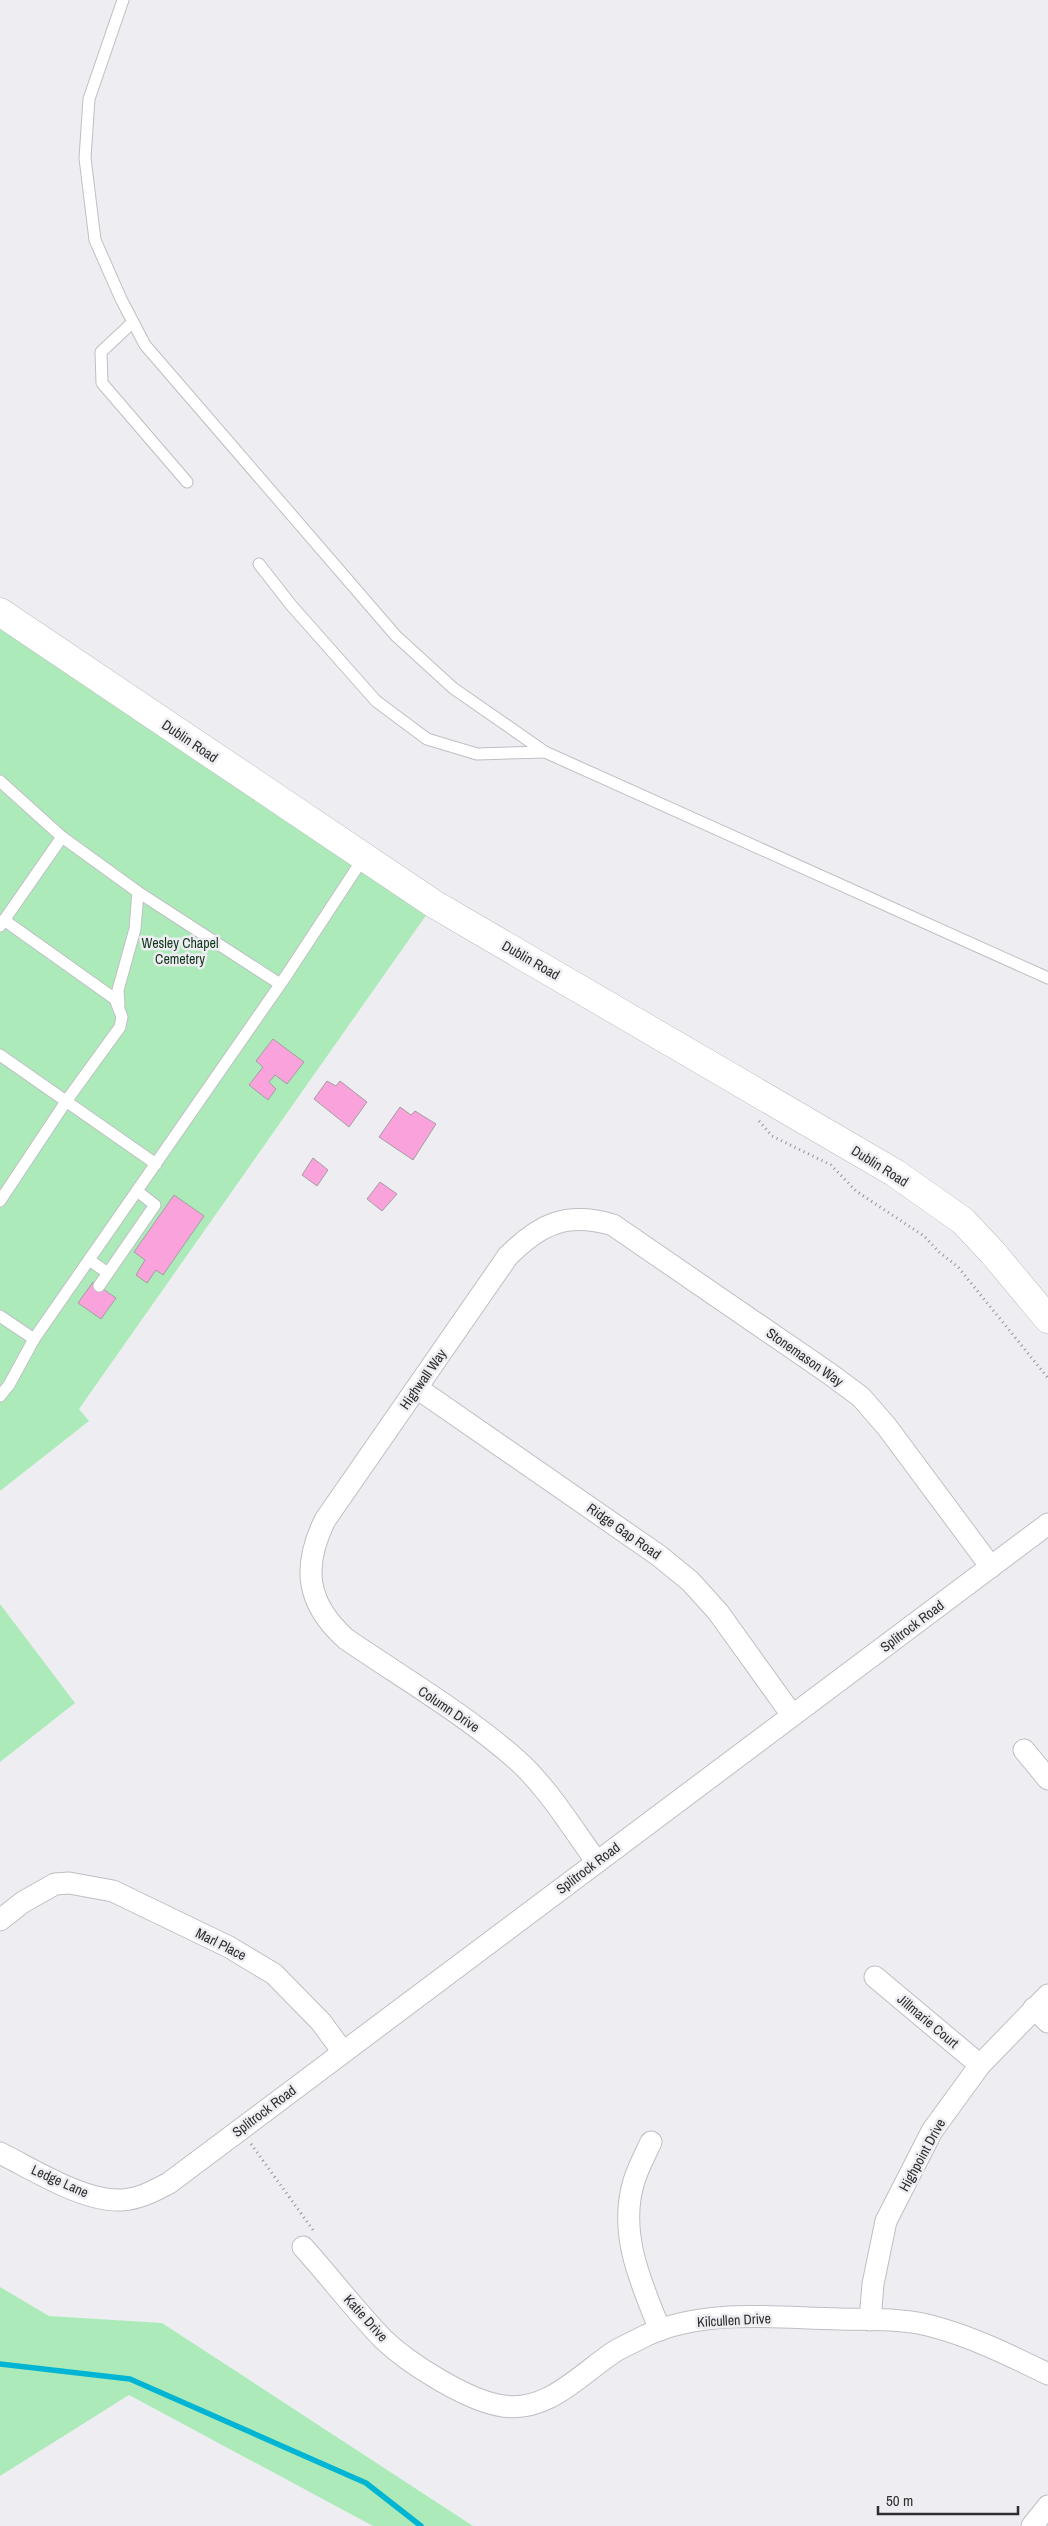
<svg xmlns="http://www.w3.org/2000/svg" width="1048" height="2526" font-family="'Archivo Narrow',sans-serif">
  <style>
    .green { fill: #acebb9 }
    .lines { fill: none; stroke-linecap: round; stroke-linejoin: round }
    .stream { stroke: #00b5d4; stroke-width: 5.5 }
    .building { fill: #f9a2dc; stroke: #a29ea0 }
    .lane-casing { stroke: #bebfc3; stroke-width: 13 }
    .street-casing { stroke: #bebfc3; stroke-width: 23 }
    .primary-casing { stroke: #bebfc3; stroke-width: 29 }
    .path { stroke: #929295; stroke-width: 3; stroke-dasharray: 1 4; stroke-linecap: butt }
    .lane { stroke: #fff; stroke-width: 11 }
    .street { stroke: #fff; stroke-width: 21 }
    .primary { stroke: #fff; stroke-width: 28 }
    .labels { text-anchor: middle; stroke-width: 5; stroke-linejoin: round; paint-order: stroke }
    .street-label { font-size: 14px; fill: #2e2e30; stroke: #eeeef2 }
    .park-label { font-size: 14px; fill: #12361c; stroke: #eeeef2 }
  </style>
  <rect width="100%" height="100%" fill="#eeeef2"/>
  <!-- green -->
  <g class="green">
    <polygon points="0,612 434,904 79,1409 89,1421 0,1491"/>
    <polygon points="0,1604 75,1703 0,1762"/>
    <polygon points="0,2287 49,2316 162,2323 473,2526 373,2526 129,2395 0,2476"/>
  </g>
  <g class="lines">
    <!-- stream -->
    <polyline class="stream" points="0,2364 130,2379 366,2483 421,2526"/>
  </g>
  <!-- building -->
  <g class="building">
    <polygon points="273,1039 304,1062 287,1084 275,1075 269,1082 276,1089 268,1100 249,1085 263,1067 256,1061"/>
    <polygon points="327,1081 336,1086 340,1081 367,1102 349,1127 314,1099"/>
    <polygon points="400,1107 411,1115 415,1111 436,1124 413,1160 379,1137"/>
    <polygon points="313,1158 328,1170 317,1186 302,1175"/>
    <polygon points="380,1182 397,1194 382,1211 367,1199"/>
    <polygon points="174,1195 204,1216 163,1275 156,1270 147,1283 136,1275 145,1260 134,1252"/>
    <polygon points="93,1282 116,1298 101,1319 78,1303"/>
  </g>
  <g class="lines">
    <defs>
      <g id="lane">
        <polyline points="123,0 89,99 85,158 95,240 121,299 145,345 396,636 453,688 545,752 1048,978"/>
        <polyline points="133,322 101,352 102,383 187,482"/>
        <polyline points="259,564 291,605 376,701 427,739 477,754 545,752"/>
        <polyline points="0,781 62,837"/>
        <polyline points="0,926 62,837 138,892 280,984"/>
        <polyline points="119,1005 118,990 135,929 138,892"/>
        <polyline points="0,1055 156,1164"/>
        <polyline points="0,1201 67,1100 120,1027 122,1017 115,999 4,920"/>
        <polyline points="89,1260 108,1273"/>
        <polyline points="99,1286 155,1205 137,1191"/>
        <polyline points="0,1316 34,1339 286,976 364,857"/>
        <polyline points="0,1396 9,1385 34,1339"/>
      </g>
      <g id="street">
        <polyline points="417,1388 658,1555 690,1581 718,1612 792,1715"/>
        <polyline points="1024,1750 1048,1779"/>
        <path d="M597,1862C572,1828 548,1788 517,1760C465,1714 403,1678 346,1639C306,1603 302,1567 325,1520L508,1256C540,1224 567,1211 613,1225L830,1374L861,1397L887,1427L991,1567"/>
        <polyline points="0,1920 23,1902 55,1884 69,1883 113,1891 229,1947 274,1974 321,2022 343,2052"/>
        <polyline points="875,1977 980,2065"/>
        <polyline points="1034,2008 1048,2022"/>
        <path d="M651,2142C645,2155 638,2168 634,2181C618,2233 641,2283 660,2330"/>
        <path d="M0,2153C34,2170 84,2202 122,2200C139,2199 154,2191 169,2183L1048,1524"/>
        <path d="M303,2247C330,2277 355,2310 383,2339C409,2364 468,2401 503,2406C549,2413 582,2372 617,2350C627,2345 637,2340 647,2335C706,2308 777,2318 839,2319C870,2320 905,2318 935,2327C975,2338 1011,2356 1048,2374"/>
        <polyline points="870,2320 873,2284 886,2221 932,2131 980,2065 1048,1995"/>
        <polyline points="1032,2526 1048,2506"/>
      </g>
      <polyline id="primary" points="0,612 434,904 895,1173 963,1221 993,1253 1048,1319"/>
    </defs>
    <!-- lane casing -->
    <use href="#lane" class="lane-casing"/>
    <!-- street casing -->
    <use href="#street" class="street-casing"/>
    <!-- primary casing -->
    <use href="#primary" class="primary-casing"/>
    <!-- path -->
    <g class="path">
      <polyline points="759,1121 772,1136 831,1165 856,1191 924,1236 939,1252 958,1267 1048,1378"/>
      <polyline points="251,2144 313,2230"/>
    </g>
    <!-- lane -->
    <use href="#lane" class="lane"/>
    <!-- street -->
    <use href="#street" class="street"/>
    <!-- primary -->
    <use href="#primary" class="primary"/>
  </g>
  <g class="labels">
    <!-- street labels -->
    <g class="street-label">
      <text transform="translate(190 741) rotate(34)" y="5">Dublin Road</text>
      <text transform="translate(531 960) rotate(30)" y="5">Dublin Road</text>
      <text transform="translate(880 1166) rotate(32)" y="5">Dublin Road</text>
      <text transform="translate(805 1357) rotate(35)" y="5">Stonemason Way</text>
      <text transform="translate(423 1379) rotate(-55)" y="5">Highwall Way</text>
      <text transform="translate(624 1531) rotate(35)" y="5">Ridge Gap Road</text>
      <text transform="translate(912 1626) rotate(-37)" y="5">Splitrock Road</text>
      <text transform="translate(449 1709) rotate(34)" y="5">Column Drive</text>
      <text transform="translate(588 1868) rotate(-37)" y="5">Splitrock Road</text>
      <text transform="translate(221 1944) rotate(27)" y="5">Marl Place</text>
      <text transform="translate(928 2021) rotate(40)" y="5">Jillmarie Court</text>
      <text transform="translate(264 2111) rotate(-37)" y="5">Splitrock Road</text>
      <text transform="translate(922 2155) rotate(-61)" y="5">Highpoint Drive</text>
      <text transform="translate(60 2181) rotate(24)" y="5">Ledge Lane</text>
      <text transform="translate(366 2318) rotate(48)" y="5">Katie Drive</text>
      <text transform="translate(734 2320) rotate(-3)" y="5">Kilcullen Drive</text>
    </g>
    <!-- park labels -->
    <g class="park-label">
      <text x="180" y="948">Wesley Chapel<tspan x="180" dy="16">Cemetery</tspan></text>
    </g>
  </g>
  <!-- scale -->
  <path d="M878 2506v8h140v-8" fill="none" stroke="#2e2e30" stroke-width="2.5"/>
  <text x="886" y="2506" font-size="15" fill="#2e2e30" stroke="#eeeef2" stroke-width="4" paint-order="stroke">50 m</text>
</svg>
